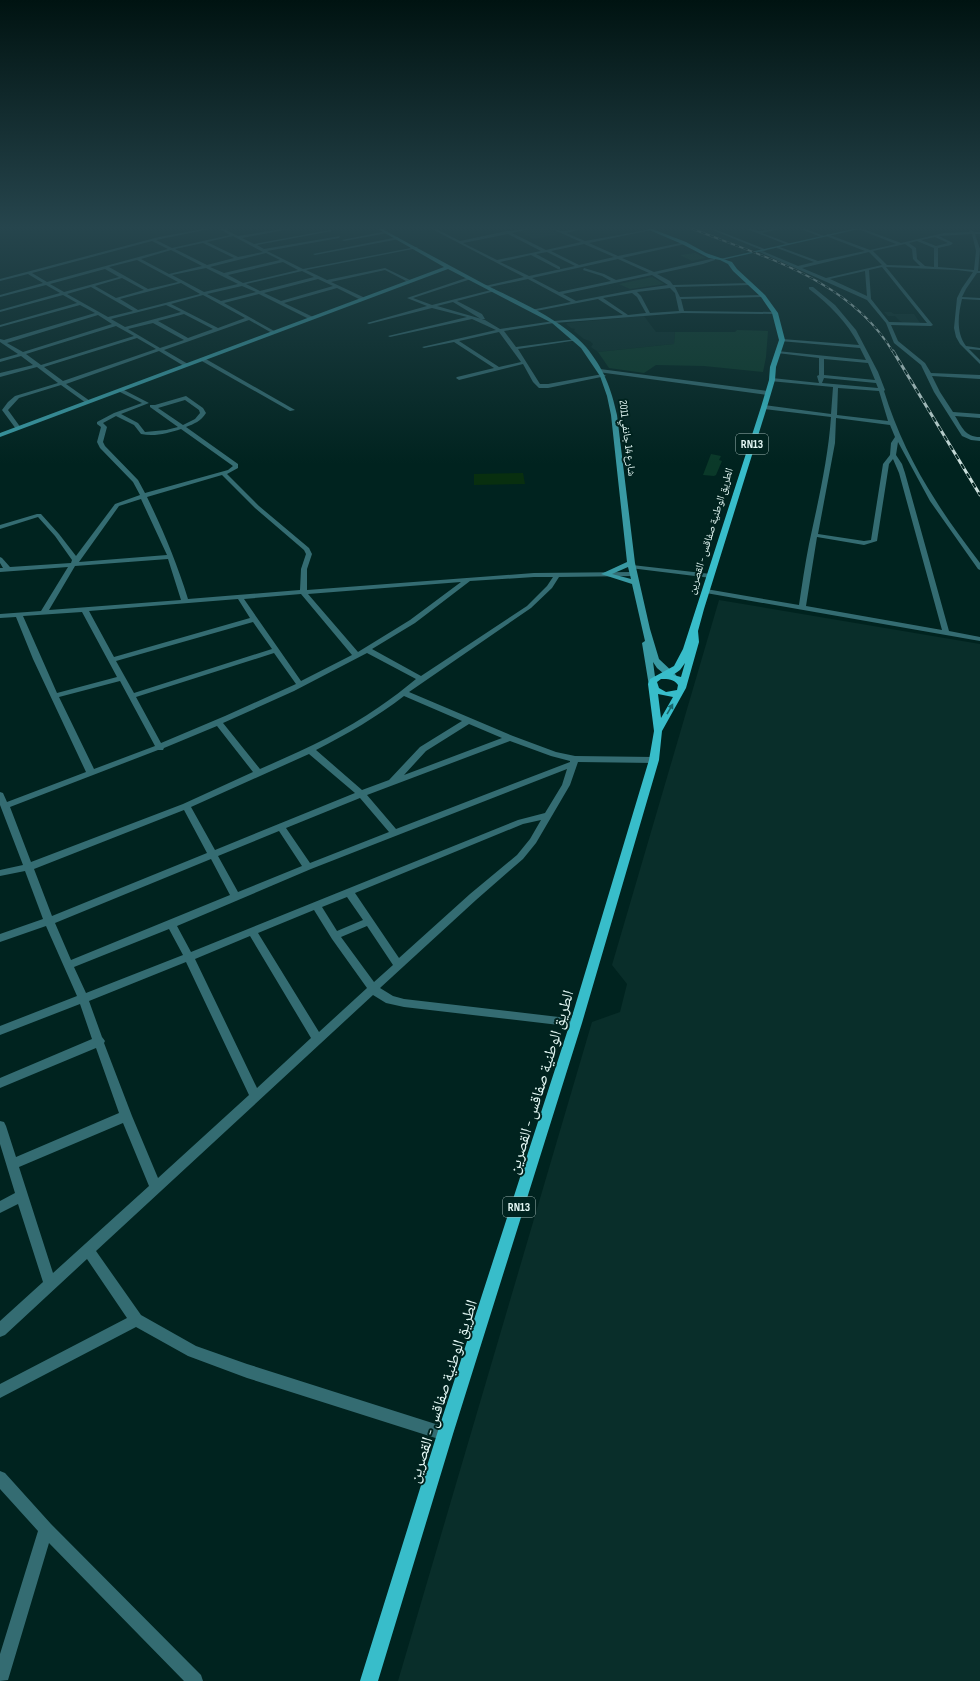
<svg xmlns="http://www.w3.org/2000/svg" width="980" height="1681" font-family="'Sofia Sans Condensed','Noto Naskh Arabic',sans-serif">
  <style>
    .built { fill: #092e2a }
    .green { fill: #082f0f }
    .building { fill: #0a3929 }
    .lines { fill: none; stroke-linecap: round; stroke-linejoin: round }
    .street { fill: #346c72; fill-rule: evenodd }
    .secondary { fill: #399aa4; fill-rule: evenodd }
    .primary { fill: #38bdca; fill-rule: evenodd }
    .rail-far1-casing { stroke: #cadfdc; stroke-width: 2 }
    .rail-casing { stroke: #cadfdc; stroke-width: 3 }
    .rail-far1 { stroke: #00231f; stroke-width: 1.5; stroke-dasharray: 4.5; stroke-linecap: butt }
    .rail { stroke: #00231f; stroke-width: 2; stroke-dasharray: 5.5; stroke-linecap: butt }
    .oneway { fill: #19686c }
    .labels { text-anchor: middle; stroke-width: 4; stroke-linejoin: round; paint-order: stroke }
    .far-street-label { font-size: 11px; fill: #e3f7f4; stroke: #00231f }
    .shield { fill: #00231f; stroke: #9fb7b4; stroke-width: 1 }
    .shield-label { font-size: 12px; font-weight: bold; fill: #e3f7f4 }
    .near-street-label { font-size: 16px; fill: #e3f7f4; stroke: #00231f }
  </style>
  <rect width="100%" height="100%" fill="#00231f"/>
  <!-- built -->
  <g class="built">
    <polygon points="533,229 546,229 559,234 534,239 518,231"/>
    <polygon points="688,229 710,229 758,248 741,252 741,249"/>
    <polygon points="884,312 891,312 894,314 914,314 920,323 904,323 900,321 895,316 888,316"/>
    <polygon points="644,316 656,332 675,332 674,344 598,352 591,347 593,344 590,341 584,339 574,331 575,329 571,328 566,324 567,323"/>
    <polygon points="719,600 980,644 980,1681 398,1681 592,1022 620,1012 627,984 612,965"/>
  </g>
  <!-- green -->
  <polygon class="green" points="523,473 525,484 474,485 474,474"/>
  <!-- building -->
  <g class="building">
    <polygon points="695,253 706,258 692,261 680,255"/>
    <polygon points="652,277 664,284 630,289 619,284"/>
    <polygon points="737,330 768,331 766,357 763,372 704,366 656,365 644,373 609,368 598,352 674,344 675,332 735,332"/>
    <polygon points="711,454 721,456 719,460 722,461 716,475 714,476 703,475"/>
  </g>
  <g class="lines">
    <!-- street -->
    <g class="street">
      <path d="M203,229H209L156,240L172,248L230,235L220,229H224L238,236L282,229H289L242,238L254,244L330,230L332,231L257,245L264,249L340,236L339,238L267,251L303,269L416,247L418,248L306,270L327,280L385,268L410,280L406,281L385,270L331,282L363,297V299H359L337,288L284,303L313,317V319H309L259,294L224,303L276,332L272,333L249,320L164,350L188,364V366H184L159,351L66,384L90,401V403H86L61,385L19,398L8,410L21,428L16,429L2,410L8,402L15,396L58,383L37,367L0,377V373L33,365L21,356L0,362V359L18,354L0,342V339L4,340L95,313L80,305L0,327V325L77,303L63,295L0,312V310L60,293L46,285L0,297V295L43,283L28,274L0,281V279L159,237ZM233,236L263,252L238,257L207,242ZM152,241L168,249L47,282L32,273ZM203,243L234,258L207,265L175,249ZM171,250L202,266L169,274L141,259ZM266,253L280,260L224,273L210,267ZM137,260L178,282L148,289L109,267ZM283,262L298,270L243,283L228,275ZM206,268L238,284L204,292L172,275ZM105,269L119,277L64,292L50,284ZM302,271L314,277L260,291L246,284ZM122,278L144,290L116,298L95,286ZM318,279L333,286L281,301L264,293ZM181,283L200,294L138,310L120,299ZM242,286L256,292L221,301L207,294ZM91,287L133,311L108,317L67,294ZM203,295L245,318L218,328L171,304ZM166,305L181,312L125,327L111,319ZM184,314L213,329L188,338L158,321ZM98,315L112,324L23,352L7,343ZM153,323L184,340L160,348L128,329ZM116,326L134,336L41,365L26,354ZM137,338L156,349L63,381L44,367Z"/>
      <path d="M432,229H436L460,241L507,231L529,229L512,233L546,250L581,242L552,229L562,231L582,229L566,233L585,241L653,229L651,230L589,243L618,256L685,242V244L622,258L654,272L715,258V260L703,264L657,274L670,281L673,285L751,283L753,284L751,285L675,287L680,297L763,295L765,296L763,297L681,299L684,311L775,312L777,313L775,314L682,313L554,323L504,331L516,347L576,339L578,340L518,349L540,384H548L603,374L606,376L548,388H539L533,382L523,364L459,380L456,378L457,377L494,368L454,342L424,348L422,347L496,330L472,319L390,337L388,336L467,317L432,308L369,324L367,323L427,306L407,298L469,277L471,279L413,298L432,305L495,289V291L457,301L482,314L485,319H481L453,302L437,306L485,320L500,329L554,321L623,315L598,299L531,312V310L571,302L528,279L485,288V286L524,277ZM508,234L541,251L497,260L463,243ZM584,244L614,257L579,265L551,251ZM547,252L575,266L529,276L500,262L531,255L558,269H560V267L536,254ZM618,259L649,273L616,280L604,274L584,268L583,270L602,276L611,281L559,292L532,278ZM652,275L668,285L633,290L576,301L563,294ZM670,288L675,293L679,311L650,313L641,296L637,292ZM632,293L637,297L646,313L628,315L603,298ZM499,332L521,362L499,367L459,341Z"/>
      <polygon points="710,229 714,229 767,250 764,251"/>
      <polygon points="747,229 752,229 758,231 779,229 762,233 791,244 788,245"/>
      <polygon points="801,229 806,229 824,236 821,237"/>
      <path d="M858,229H863L901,243L944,233L970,232L969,231L971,230L974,232H980V234H975L980,249L978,271H980V273H977L966,289L962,297L980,298V300L962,299C958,315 956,333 966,346L980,348V350L969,349L980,360V364L960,344L956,337L954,328L957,298L962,288L973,272L957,270L886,267L933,325L931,326L891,325L898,341L925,363L931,373L980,375V379L932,376L940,392L953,412L980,414V418L955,416C962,427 965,437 980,437V441L971,440L962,436L934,392L921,365L894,343L886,323L867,300L757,251L760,250L798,266L814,262L777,248V246L818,261L865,251L826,236L827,234L870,250L896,244ZM972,234L976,251L974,270L938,267V248L951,245L953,243L939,236ZM935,237L948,243L936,246L921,240ZM917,241L934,248V267L925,266L917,259L916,248L909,243ZM905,244L912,249L913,259L920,266L887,265L873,251ZM869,252L882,265L826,278L802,268ZM882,267L927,323L889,322L871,299L869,270ZM865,271L867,296L830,279Z"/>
      <polygon points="387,231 388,233 344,241 342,240"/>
      <polygon points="398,237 399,239 315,255 313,254"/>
      <path d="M809,287H813L835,305L856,330L878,372L885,390L884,391C896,430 914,467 936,501C949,522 965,543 980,563V570L978,569L930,501L898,442L896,455L902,464L905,473L949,631L980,637V641L706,593L703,591L706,589L799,605C802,585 805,564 809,544C818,502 828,460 831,417L764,409L761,407L764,405L831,414L833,387L770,381V379L772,378L819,383L817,376L819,375V358L777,353L775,352L777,351L866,360L860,348L780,341V340L782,339L859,345C847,322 830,305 809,289ZM824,359L868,363L875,380L824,375ZM824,378L876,383L878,388L822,383ZM838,388L879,391L888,421L837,415ZM836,418L890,425L895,437L891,443L890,455L883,464L871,540L864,541L818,534L835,443ZM893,459L899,473L942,630L806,606L817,537L864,545L877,541L889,464Z"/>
      <polygon points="200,358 204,358 295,410 290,411 200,360"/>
      <polygon points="600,369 768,391 771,393 768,395 598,372 598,370"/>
      <path d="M118,389H122L149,403L121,414L138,423L145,432L166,430L178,427L150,407V405H155L186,396L203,408L206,413C201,421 194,424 186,427L238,464V468L227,474L259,506L309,548L312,554L307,569V590L534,573L633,572L636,574L633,576L559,577L552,588L531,608L409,692L513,736L556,752L575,756L654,757L658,760L654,763L578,762L570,785L536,843L523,859L476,900L380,988L393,996L404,999L576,1019L580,1020L581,1023L580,1026L576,1027L404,1007L386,1003L373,995L96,1251L141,1315L196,1346L247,1364L445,1427L450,1429L452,1434L450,1439L445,1441L247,1378L188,1356L136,1327L0,1398V1384L127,1318L87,1259L5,1335L0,1337V1321L43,1282L18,1204L0,1213V1201L15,1193L0,1144V1121L4,1122L6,1126L16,1157L119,1113L96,1048L0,1088V1078L92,1039L80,1004L0,1035V1026L77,996L46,926L0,942V934L43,919L25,871L0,876V870L23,865L0,805V792L3,793L7,802L86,772L33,659L16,617L0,618V614L41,611L68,567L0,572V568H3L0,563V557L2,558L10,567L71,563L72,560L55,536L38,517L0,529V525L37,514H41L59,534L76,556L115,504L140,495L133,482L100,448L97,442L101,427L97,424V422L114,413L142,403L118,391ZM185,400L199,410L200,413L195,419L183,425L158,408ZM116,416L134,425L141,434C155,437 168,433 181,429L233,466L228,470L145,493L138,480L105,446L103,442L107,427L103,423ZM222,475L255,508L304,550L306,554L301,569L300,590L188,599C177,563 163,530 147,497ZM141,499L167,555L79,562L119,506ZM168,559L181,600L49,610L75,566ZM534,577H553L547,586L527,606L421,676L372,649L415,623L470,581ZM461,582L410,620L358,652L308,594ZM301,594L352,655L301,681L244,599ZM238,599L250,618L114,657L89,611ZM82,612L117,677L57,693L23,616ZM253,622L272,649L134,693L116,661ZM274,653L296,684L225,716L161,743L136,697ZM367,653L416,679C404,689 392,698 379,707C342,733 301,751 260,769L223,723L294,691ZM120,681L155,746L94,769L59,697ZM404,696L462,721L420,747L389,780L362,790L316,750C347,734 377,717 404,696ZM469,724L502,738L404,775L426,751ZM217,726L253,772L183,804L31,862L10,807L158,750H163L164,748ZM510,741L551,756L570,761V762L396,829L367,795ZM309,754L355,793L215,850L191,807ZM567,769L562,785L545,813L518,820L191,952L177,926L311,869ZM360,798L389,832L310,863L286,828ZM184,810L207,853L52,916L34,869ZM541,820L530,839L517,855L470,894L399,958L355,893L523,824ZM279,831L302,866L238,892L218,856ZM211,859L230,895L71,960L55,923ZM347,897L363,920L337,931L322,907ZM314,910L332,939L367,988L319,1032L258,933ZM367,926L393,965L374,982L341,937ZM169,929L183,955L86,993L74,967ZM250,936L311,1038L257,1088L195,959ZM186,962L249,1095L158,1178L132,1116L104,1043L105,1041L102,1037L89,1001ZM123,1123L149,1186L53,1273L19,1167Z"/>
      <polygon points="632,565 711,574 714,576 711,578 630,568 629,567"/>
      <polygon points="0,1471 5,1473 51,1524 201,1675 203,1681 184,1681 49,1543 8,1680 0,1681 0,1654 38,1531 0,1489"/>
    </g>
    <!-- secondary -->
    <g class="secondary">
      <path d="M378,229H382C416,247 450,266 484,284C516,300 562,319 586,347C604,369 611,388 617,415L635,563L650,629L659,659L676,675L677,677L676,679H670L657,668L653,662L656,684L652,687L649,686L642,643L645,641L632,584L601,574L627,562L611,415L607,396L600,376L581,348L552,323L448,269L0,437V433L444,267ZM628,567L631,579L612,574Z"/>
      <polygon points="853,229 859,229 722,260 720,259"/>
    </g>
    <!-- primary -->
    <path class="primary" d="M647,229H652L686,242L706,253L732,262L737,269L765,295L778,313L785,340L776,367L775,380L767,407L704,609L698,631L699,642L686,688L662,731L659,760L582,1023L453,1434L378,1681H360L437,1434L570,1023L649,760L654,731L648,684L650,679L674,666L683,649L761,407L769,380L770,367L779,340L772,313L761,297L733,271L728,264L720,260L709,258L682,244ZM685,663L681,677L673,675L680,670ZM661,679C668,679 674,679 678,685L677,690L666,692L659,688L657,682ZM658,694L673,697L661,718Z"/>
    <defs>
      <path id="rail-far1" d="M693,229C766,258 850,280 893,352"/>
      <polyline id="rail" points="893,351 980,495"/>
    </defs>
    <!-- rail-far1 casing -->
    <use href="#rail-far1" class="rail-far1-casing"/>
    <!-- rail casing -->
    <use href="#rail" class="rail-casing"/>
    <!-- rail-far1 -->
    <use href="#rail-far1" class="rail-far1"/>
    <!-- rail -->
    <use href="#rail" class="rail"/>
  </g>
  <!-- one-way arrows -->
  <defs><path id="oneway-solid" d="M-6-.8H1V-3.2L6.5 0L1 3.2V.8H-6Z"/></defs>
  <use class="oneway" href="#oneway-solid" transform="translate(670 709) rotate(-60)"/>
  <!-- sky -->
  <linearGradient id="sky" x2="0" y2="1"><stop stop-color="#001311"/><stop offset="0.49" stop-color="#26454d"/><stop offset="1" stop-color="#26454d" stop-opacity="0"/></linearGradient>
  <rect width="980" height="464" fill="url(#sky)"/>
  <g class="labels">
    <!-- far-street labels -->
    <g class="far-street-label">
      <text transform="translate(628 438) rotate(83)" y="4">شارع 14 جانفي 2011</text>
      <text transform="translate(710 531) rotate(-73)" y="4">الطريق الوطنية صفاقس - القصرين</text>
    </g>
    <!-- shield labels -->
    <g class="shield">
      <rect x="736" y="434" width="32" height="20" rx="3"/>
      <rect x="503" y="1197" width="32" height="20" rx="3"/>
    </g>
    <g class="shield-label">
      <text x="752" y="448">RN13</text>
      <text x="519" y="1211">RN13</text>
    </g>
    <!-- near-street labels -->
    <g class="near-street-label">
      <text transform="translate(540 1082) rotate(-73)" y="6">الطريق الوطنية صفاقس - القصرين</text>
      <text transform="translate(442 1391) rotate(-72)" y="6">الطريق الوطنية صفاقس - القصرين</text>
    </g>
  </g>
</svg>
